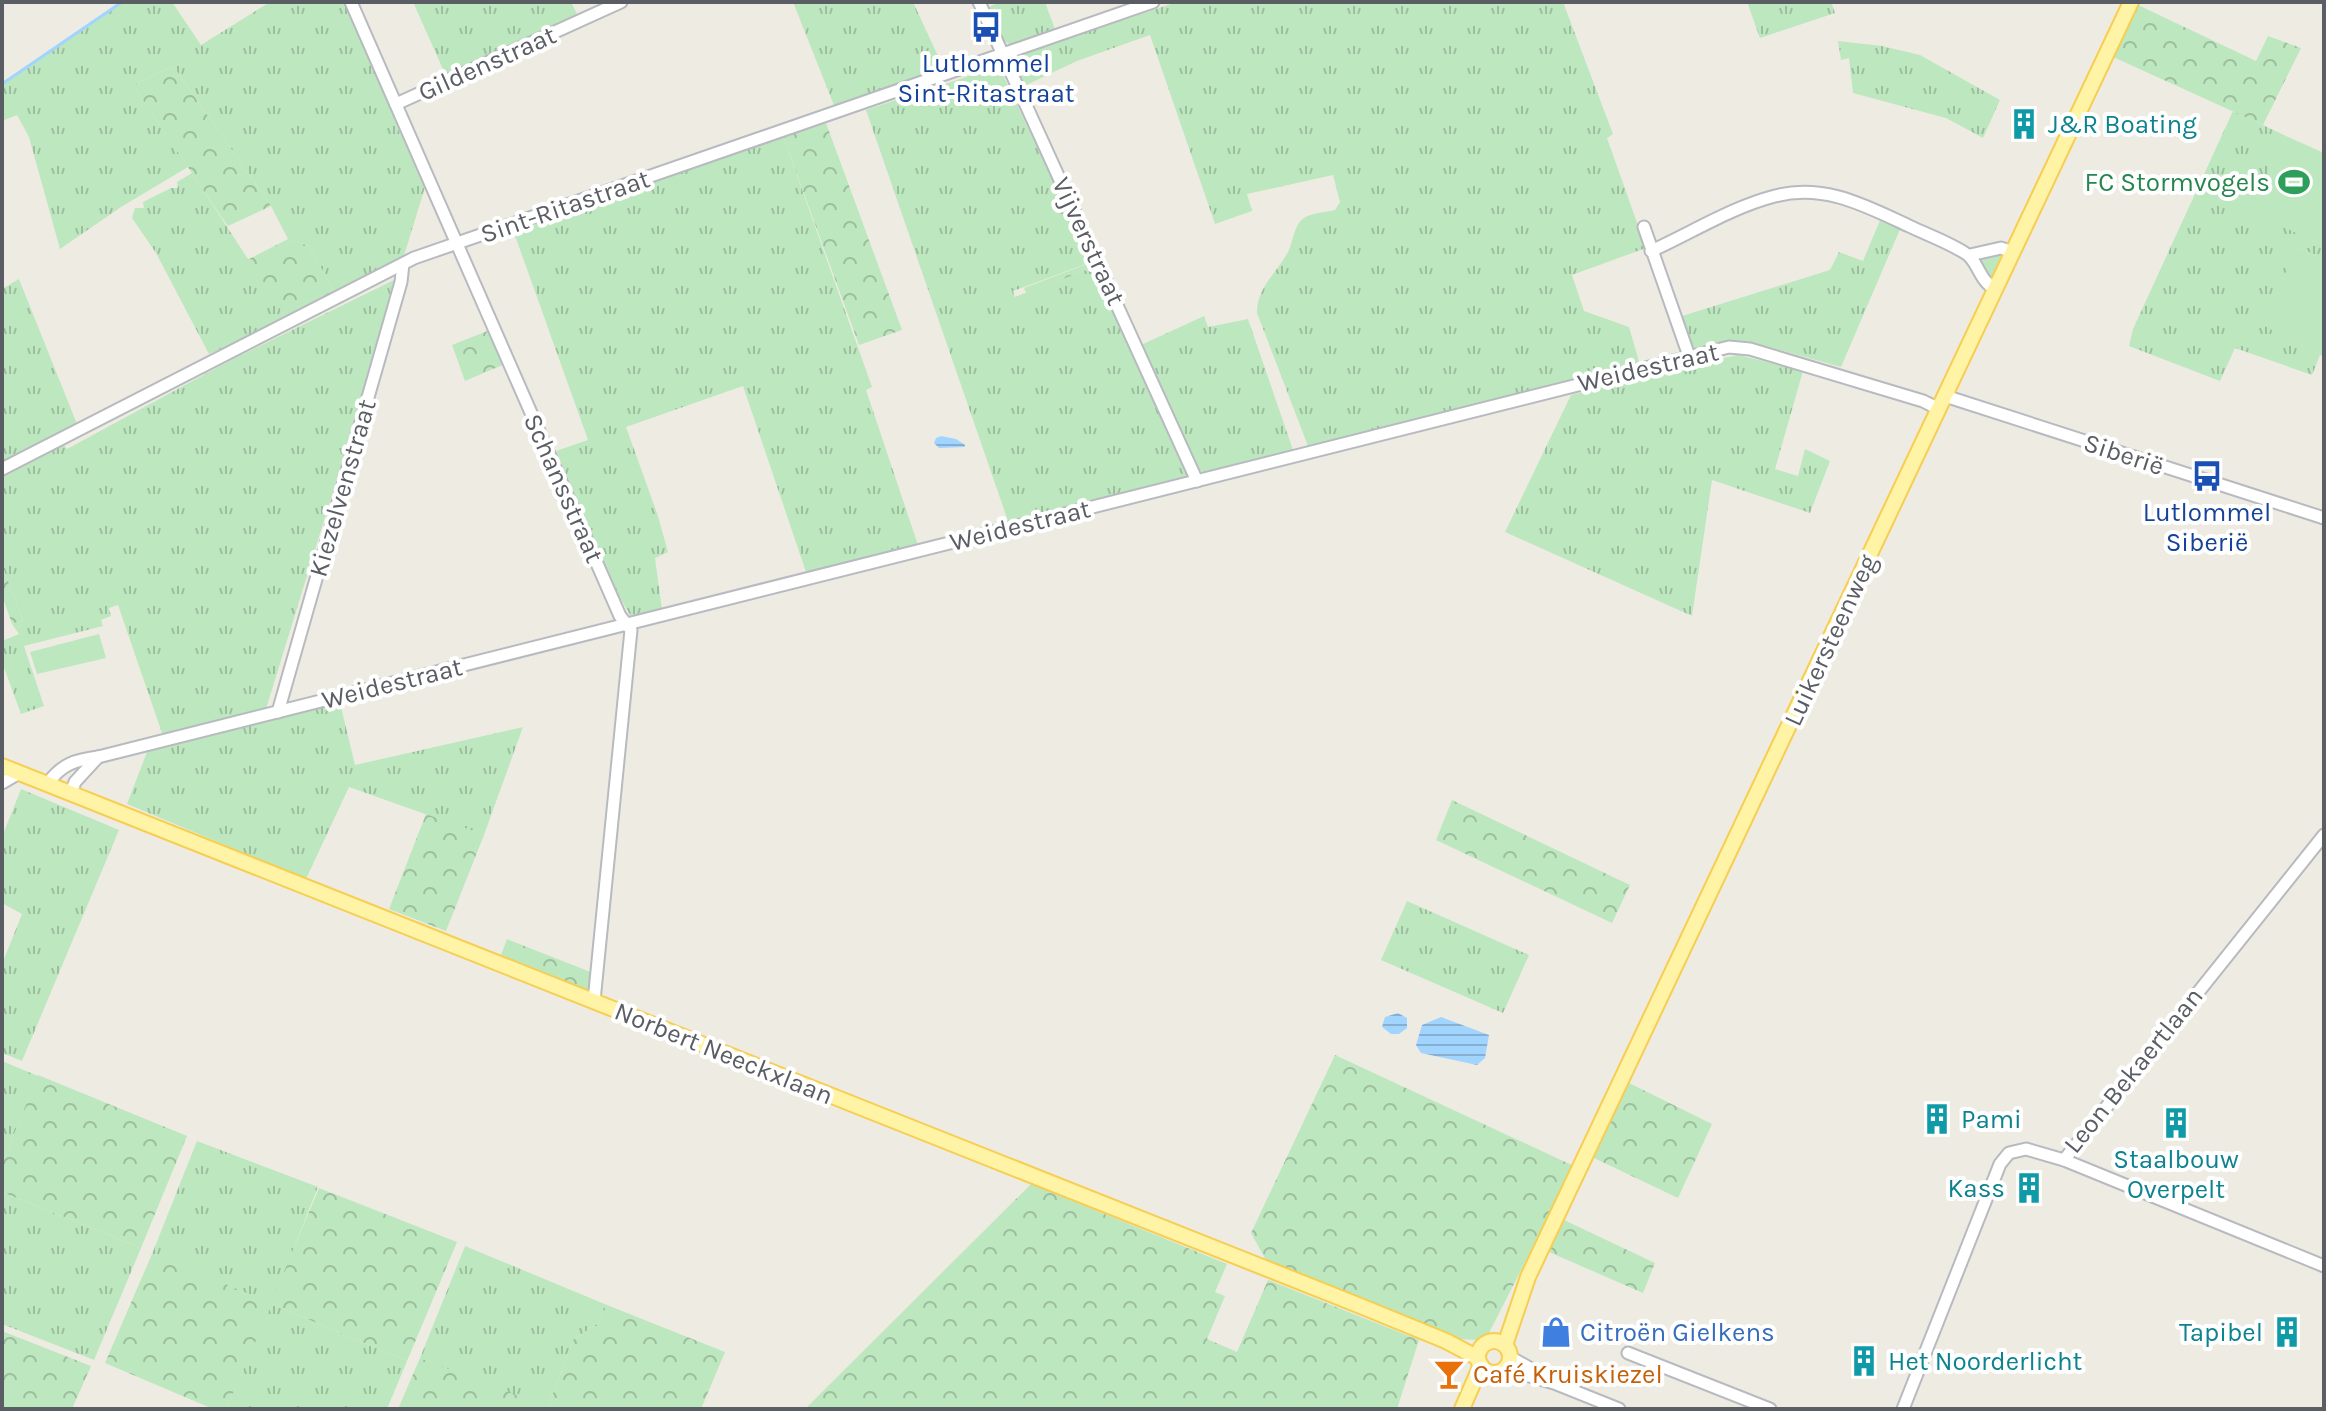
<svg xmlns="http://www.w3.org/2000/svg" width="2326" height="1411" font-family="Karla,sans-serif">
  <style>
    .grass { fill: url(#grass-tufts) }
    .forest { fill: url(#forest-crowns) }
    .pitch { fill: #bde7be }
    .water { fill: url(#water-rules) }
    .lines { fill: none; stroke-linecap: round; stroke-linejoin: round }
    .stream { stroke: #a1d4ff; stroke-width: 3 }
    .minor-casing { stroke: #b7babf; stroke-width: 15 }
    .major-casing { stroke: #f7cd52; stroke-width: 18 }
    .minor { stroke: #fff; stroke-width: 11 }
    .major { stroke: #fff3a6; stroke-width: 14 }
    .labels { text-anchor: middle; stroke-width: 8; stroke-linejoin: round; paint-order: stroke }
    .street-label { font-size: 26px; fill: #5a5e64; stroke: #fff }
    .transit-label { font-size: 26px; fill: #164399; stroke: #fff }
    .culture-label { font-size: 26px; fill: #0d838f; stroke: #fff; text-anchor: start }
    .leisure-label { font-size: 26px; fill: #27864d; stroke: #fff; text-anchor: end }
    .shop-label { font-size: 26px; fill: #366cbe; stroke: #fff; text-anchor: start }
    .food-label { font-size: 26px; fill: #c56008; stroke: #fff; text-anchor: start }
  </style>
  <defs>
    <pattern id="grass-tufts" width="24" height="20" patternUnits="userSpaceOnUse" patternTransform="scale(2)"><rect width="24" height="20" fill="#bde7be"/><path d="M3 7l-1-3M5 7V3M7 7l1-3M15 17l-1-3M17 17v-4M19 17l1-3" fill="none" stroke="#9dbe9e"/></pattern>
    <pattern id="forest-crowns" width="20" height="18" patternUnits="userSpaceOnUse" patternTransform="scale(2)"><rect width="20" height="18" fill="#bde7be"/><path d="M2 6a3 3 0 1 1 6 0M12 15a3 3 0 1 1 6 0" fill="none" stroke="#9dbe9e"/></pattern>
    <pattern id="water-rules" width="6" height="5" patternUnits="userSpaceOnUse" patternTransform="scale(2)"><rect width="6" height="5" fill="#a1d4ff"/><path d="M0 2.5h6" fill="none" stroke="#86afd2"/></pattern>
  </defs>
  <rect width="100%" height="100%" fill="#eeece2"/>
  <!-- grass -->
  <g class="grass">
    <polygon points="122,2 172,2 201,45 270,2 345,2 401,135 426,184 403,259 336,295 309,246 288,239 271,206 173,66 133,85 188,167 121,207 60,249 29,137 17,115 2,121 2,84"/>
    <polygon points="413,2 571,2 577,14 446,76"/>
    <polygon points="793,2 913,2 944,69 835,108"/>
    <path d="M1000,2H1045L1056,32L1013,45C997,42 993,22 987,8Z"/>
    <path d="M1177,2H1563L1613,134L1607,138L1646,248L1572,275L1584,311L1629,327L1640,365L1308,446L1257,313C1257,287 1276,274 1288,252C1293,243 1294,224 1304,218C1311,213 1326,212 1335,210L1340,202L1333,175L1247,194L1252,211L1215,224L1150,35L1077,61L1022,87L1012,61L1016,55Z"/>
    <polygon points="1747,2 1831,2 1835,13 1760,38"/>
    <polygon points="1838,41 1882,46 1920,55 2000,100 1983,138 1946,118 1853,93 1849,58 1841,60"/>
    <polygon points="993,68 999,69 1003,75 1091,262 1013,291 1015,297 1094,267 1190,478 1009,524 866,110"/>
    <polygon points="2233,111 2286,136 2251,211 2324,246 2324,260 2299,247 2260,323 2320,355 2312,375 2235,348 2220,381 2129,346 2133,329"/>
    <polygon points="783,136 872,387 866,390 918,545 806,572 743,386 626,427 658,516 668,552 655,558 662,609 638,616 630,615 615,589 556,451 588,440 513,230"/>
    <polygon points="192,173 287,319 209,354 156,253 132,218 135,208 144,208 143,202 171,188 178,188 177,182"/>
    <polygon points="1881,218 1901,227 1841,367 1747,341 1692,349 1679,317 1830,270 1839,252 1863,261"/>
    <polygon points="1998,254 2001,256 1991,279 1987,278 1975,256"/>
    <polygon points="19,279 77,424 2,463 2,289"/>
    <polygon points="394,280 395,290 266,709 163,736 118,605 109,608 111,616 101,620 103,626 24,646 44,706 21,714 2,662 2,641 19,634 12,624 23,620 2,565 2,475 63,444 67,449 233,359"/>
    <polygon points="1204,316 1208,327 1248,319 1293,450 1211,472 1203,473 1195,465 1141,345"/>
    <polygon points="1738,355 1803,371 1775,469 1798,476 1805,449 1830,461 1810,513 1712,480 1692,616 1505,532 1571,395 1661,371"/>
    <polygon points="340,703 355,765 523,727 484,835 349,787 306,879 127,804 147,752"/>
    <polygon points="21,789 119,830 22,1061 2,1053 2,964 22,914 2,903 2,837"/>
    <polygon points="1407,901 1529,955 1503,1013 1381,960"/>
    <polygon points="2,1061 38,1076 2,1164"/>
    <polygon points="197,1141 318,1187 272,1304 407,1361 387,1409 226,1409 271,1304 152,1254"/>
    <polygon points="2,1192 141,1248 94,1360 2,1324"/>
    <polygon points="465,1246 607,1305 600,1322 573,1340 548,1407 553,1409 547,1409 420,1358"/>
  </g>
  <!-- forest -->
  <g class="forest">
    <polygon points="2138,5 2256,61 2268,36 2301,48 2263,125 2113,57"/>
    <polygon points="173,66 271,206 228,226 222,218 133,85"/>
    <polygon points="826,123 902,330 859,345 783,136"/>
    <polygon points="288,239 309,246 336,295 287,319 247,260"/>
    <polygon points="1092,262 1094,267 1026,293 1024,288"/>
    <polygon points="490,330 505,364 465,381 452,345"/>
    <polygon points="2,565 23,620 12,624 2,595"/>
    <polygon points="1452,800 1630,885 1612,923 1436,840"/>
    <polygon points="426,814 484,835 446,931 389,909"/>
    <polygon points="507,939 593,973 592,985 588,991 501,955"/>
    <polygon points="1335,1055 1574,1166 1489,1333 1478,1340 1458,1339 1267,1262 1251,1233"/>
    <polygon points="38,1075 187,1136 141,1248 2,1192 2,1164"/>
    <polygon points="1627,1082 1712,1124 1678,1198 1594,1158"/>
    <polygon points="1031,1184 1227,1264 1215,1292 1225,1296 1207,1339 1237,1352 1268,1280 1419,1340 1397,1409 805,1409"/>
    <polygon points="319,1188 457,1242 407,1361 272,1304 226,1409 213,1409 105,1363 152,1254 271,1303"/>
    <polygon points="1564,1220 1655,1263 1643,1293 1549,1252"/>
    <polygon points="607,1305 725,1352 701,1409 398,1409 420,1358 548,1407 573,1340 600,1322"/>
    <polygon points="2,1331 91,1366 72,1409 2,1409"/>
  </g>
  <!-- pitch -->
  <g class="pitch">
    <polygon points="2286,136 2324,153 2324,246 2250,211"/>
    <polygon points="2299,247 2324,260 2324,357 2259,323"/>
    <polygon points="99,634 106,658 37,674 30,652"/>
  </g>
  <!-- water -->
  <g class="water">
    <polygon points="941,436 956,439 965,445 965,447 939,448 934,443 936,438"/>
    <polygon points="1398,1013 1407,1018 1407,1028 1399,1034 1391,1034 1382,1027 1385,1017"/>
    <polygon points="1441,1017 1489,1035 1485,1058 1477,1065 1421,1053 1416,1045 1422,1025"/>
  </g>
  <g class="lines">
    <!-- stream -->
    <polyline class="stream" points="2,84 122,2"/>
    <defs>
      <g id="minor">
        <polyline points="351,2 620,616 631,630 594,1001"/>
        <polyline points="979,2 1197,481"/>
        <polyline points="396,104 621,2"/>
        <polyline points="1644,227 1689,356"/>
        <path d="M1651,251C1691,233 1732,207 1775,196C1824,183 1866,206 1909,226C1928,235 1948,242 1965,253C1978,260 1979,281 1995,289"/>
        <polyline points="1970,255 2001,248 2013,252"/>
        <polyline points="1945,396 2324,518"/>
        <polyline points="2,469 414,258 1153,2"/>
        <polyline points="278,712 401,282 403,264"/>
        <polyline points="2,783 19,773"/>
        <path d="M48,783C62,764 75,760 98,757L1729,347L1750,349L1923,401L1939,409"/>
        <polyline points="71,793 75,782 98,757"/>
        <polyline points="2064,1160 2324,835"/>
        <polyline points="1628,1353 1770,1409"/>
        <polyline points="1510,1357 1547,1378"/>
        <polyline points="1505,1369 1554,1383 1619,1409"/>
        <polyline points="1903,1409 2000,1164 2009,1153 2026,1149 2064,1160 2324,1266"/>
      </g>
      <g id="major">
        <polyline points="2,766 1358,1305 1446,1341 1478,1358"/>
        <circle cx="1494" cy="1357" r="16"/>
        <polyline points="1505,1345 1528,1277 2131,2"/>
        <polyline points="1462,1409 1481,1365"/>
      </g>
    </defs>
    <!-- minor casing -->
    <use href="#minor" class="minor-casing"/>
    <!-- major casing -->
    <use href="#major" class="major-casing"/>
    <!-- minor -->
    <use href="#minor" class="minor"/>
    <!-- major -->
    <use href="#major" class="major"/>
  </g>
  <!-- icons -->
  <defs>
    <symbol id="bus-bare" viewBox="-9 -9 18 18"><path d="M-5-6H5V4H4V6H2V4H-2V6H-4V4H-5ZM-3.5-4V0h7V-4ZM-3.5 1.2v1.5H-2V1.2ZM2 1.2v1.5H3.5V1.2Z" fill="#1a4fb4" stroke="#fff" stroke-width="2.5" paint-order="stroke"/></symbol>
    <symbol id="building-bare" viewBox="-9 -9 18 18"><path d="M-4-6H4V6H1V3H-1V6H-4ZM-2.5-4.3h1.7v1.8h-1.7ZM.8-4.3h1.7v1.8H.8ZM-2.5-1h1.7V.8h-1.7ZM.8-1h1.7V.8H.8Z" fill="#0f9aa8" stroke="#fff" stroke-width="2.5" paint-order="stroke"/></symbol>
    <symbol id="stadium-bare" viewBox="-9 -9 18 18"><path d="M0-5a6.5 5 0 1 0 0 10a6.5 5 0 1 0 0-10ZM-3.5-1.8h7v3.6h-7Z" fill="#2e9e5b" stroke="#fff" stroke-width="2.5" paint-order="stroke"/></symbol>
    <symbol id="shop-bare" viewBox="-9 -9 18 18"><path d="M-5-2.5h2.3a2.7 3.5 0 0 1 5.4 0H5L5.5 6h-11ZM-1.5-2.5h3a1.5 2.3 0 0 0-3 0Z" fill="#3f7fe0" stroke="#fff" stroke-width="2.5" paint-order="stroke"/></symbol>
    <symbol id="bar-bare" viewBox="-9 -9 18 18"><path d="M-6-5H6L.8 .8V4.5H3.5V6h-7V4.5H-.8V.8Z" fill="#e8710a" stroke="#fff" stroke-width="2.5" paint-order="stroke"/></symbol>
  </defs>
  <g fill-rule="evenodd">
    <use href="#bus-bare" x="964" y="5" width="44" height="44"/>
    <use href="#building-bare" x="2002" y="102" width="44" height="44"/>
    <use href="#stadium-bare" x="2272" y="160" width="44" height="44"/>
    <use href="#bus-bare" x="2185" y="454" width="44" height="44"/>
    <use href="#building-bare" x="1915" y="1097" width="44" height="44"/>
    <use href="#building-bare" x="2154" y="1101" width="44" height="44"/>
    <use href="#building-bare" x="2007" y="1166" width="44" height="44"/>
    <use href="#shop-bare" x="1534" y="1310" width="44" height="44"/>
    <use href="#building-bare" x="2265" y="1310" width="44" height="44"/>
    <use href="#building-bare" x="1842" y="1339" width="44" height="44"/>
    <use href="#bar-bare" x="1427" y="1352" width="44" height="44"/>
  </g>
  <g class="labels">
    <!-- street labels -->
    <g class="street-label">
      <text transform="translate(487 63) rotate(-24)" y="9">Gildenstraat</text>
      <text transform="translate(565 206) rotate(-19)" y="9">Sint-Ritastraat</text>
      <text transform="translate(1089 241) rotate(65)" y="9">Vijverstraat</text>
      <text transform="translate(1648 367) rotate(-13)" y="9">Weidestraat</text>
      <text transform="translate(2124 454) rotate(18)" y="9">Siberië</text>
      <text transform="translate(342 488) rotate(-74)" y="9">Kiezelvenstraat</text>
      <text transform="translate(564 488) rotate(66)" y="9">Schansstraat</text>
      <text transform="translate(1020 525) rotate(-14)" y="9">Weidestraat</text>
      <text transform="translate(1830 640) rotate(-65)" y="9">Luikersteenweg</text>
      <text transform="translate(392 683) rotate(-14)" y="9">Weidestraat</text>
      <text transform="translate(724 1053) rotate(22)" y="9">Norbert Neeckxlaan</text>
      <text transform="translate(2133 1070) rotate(-51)" y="9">Leon Bekaertlaan</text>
    </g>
    <!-- transit labels -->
    <g class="transit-label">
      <text x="986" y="72">Lutlommel<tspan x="986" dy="30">Sint-Ritastraat</tspan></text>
      <text x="2207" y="521">Lutlommel<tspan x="2207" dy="30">Siberië</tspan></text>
    </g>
    <!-- culture labels -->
    <g class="culture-label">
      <text x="2048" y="133">J&amp;R Boating</text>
      <text x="1961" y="1128">Pami</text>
      <text x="2176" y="1168" text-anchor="middle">Staalbouw<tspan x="2176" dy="30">Overpelt</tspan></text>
      <text x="2005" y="1197" text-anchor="end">Kass</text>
      <text x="2263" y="1341" text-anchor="end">Tapibel</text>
      <text x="1888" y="1370">Het Noorderlicht</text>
    </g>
    <!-- leisure labels -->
    <g class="leisure-label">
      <text x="2270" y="191">FC Stormvogels</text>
    </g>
    <!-- shop labels -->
    <g class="shop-label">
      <text x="1580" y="1341">Citroën Gielkens</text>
    </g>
    <!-- food labels -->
    <g class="food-label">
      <text x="1473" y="1383">Café Kruiskiezel</text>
    </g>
  </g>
  <!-- border -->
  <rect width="2326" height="1411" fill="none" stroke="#5a5e64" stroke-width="8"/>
</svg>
